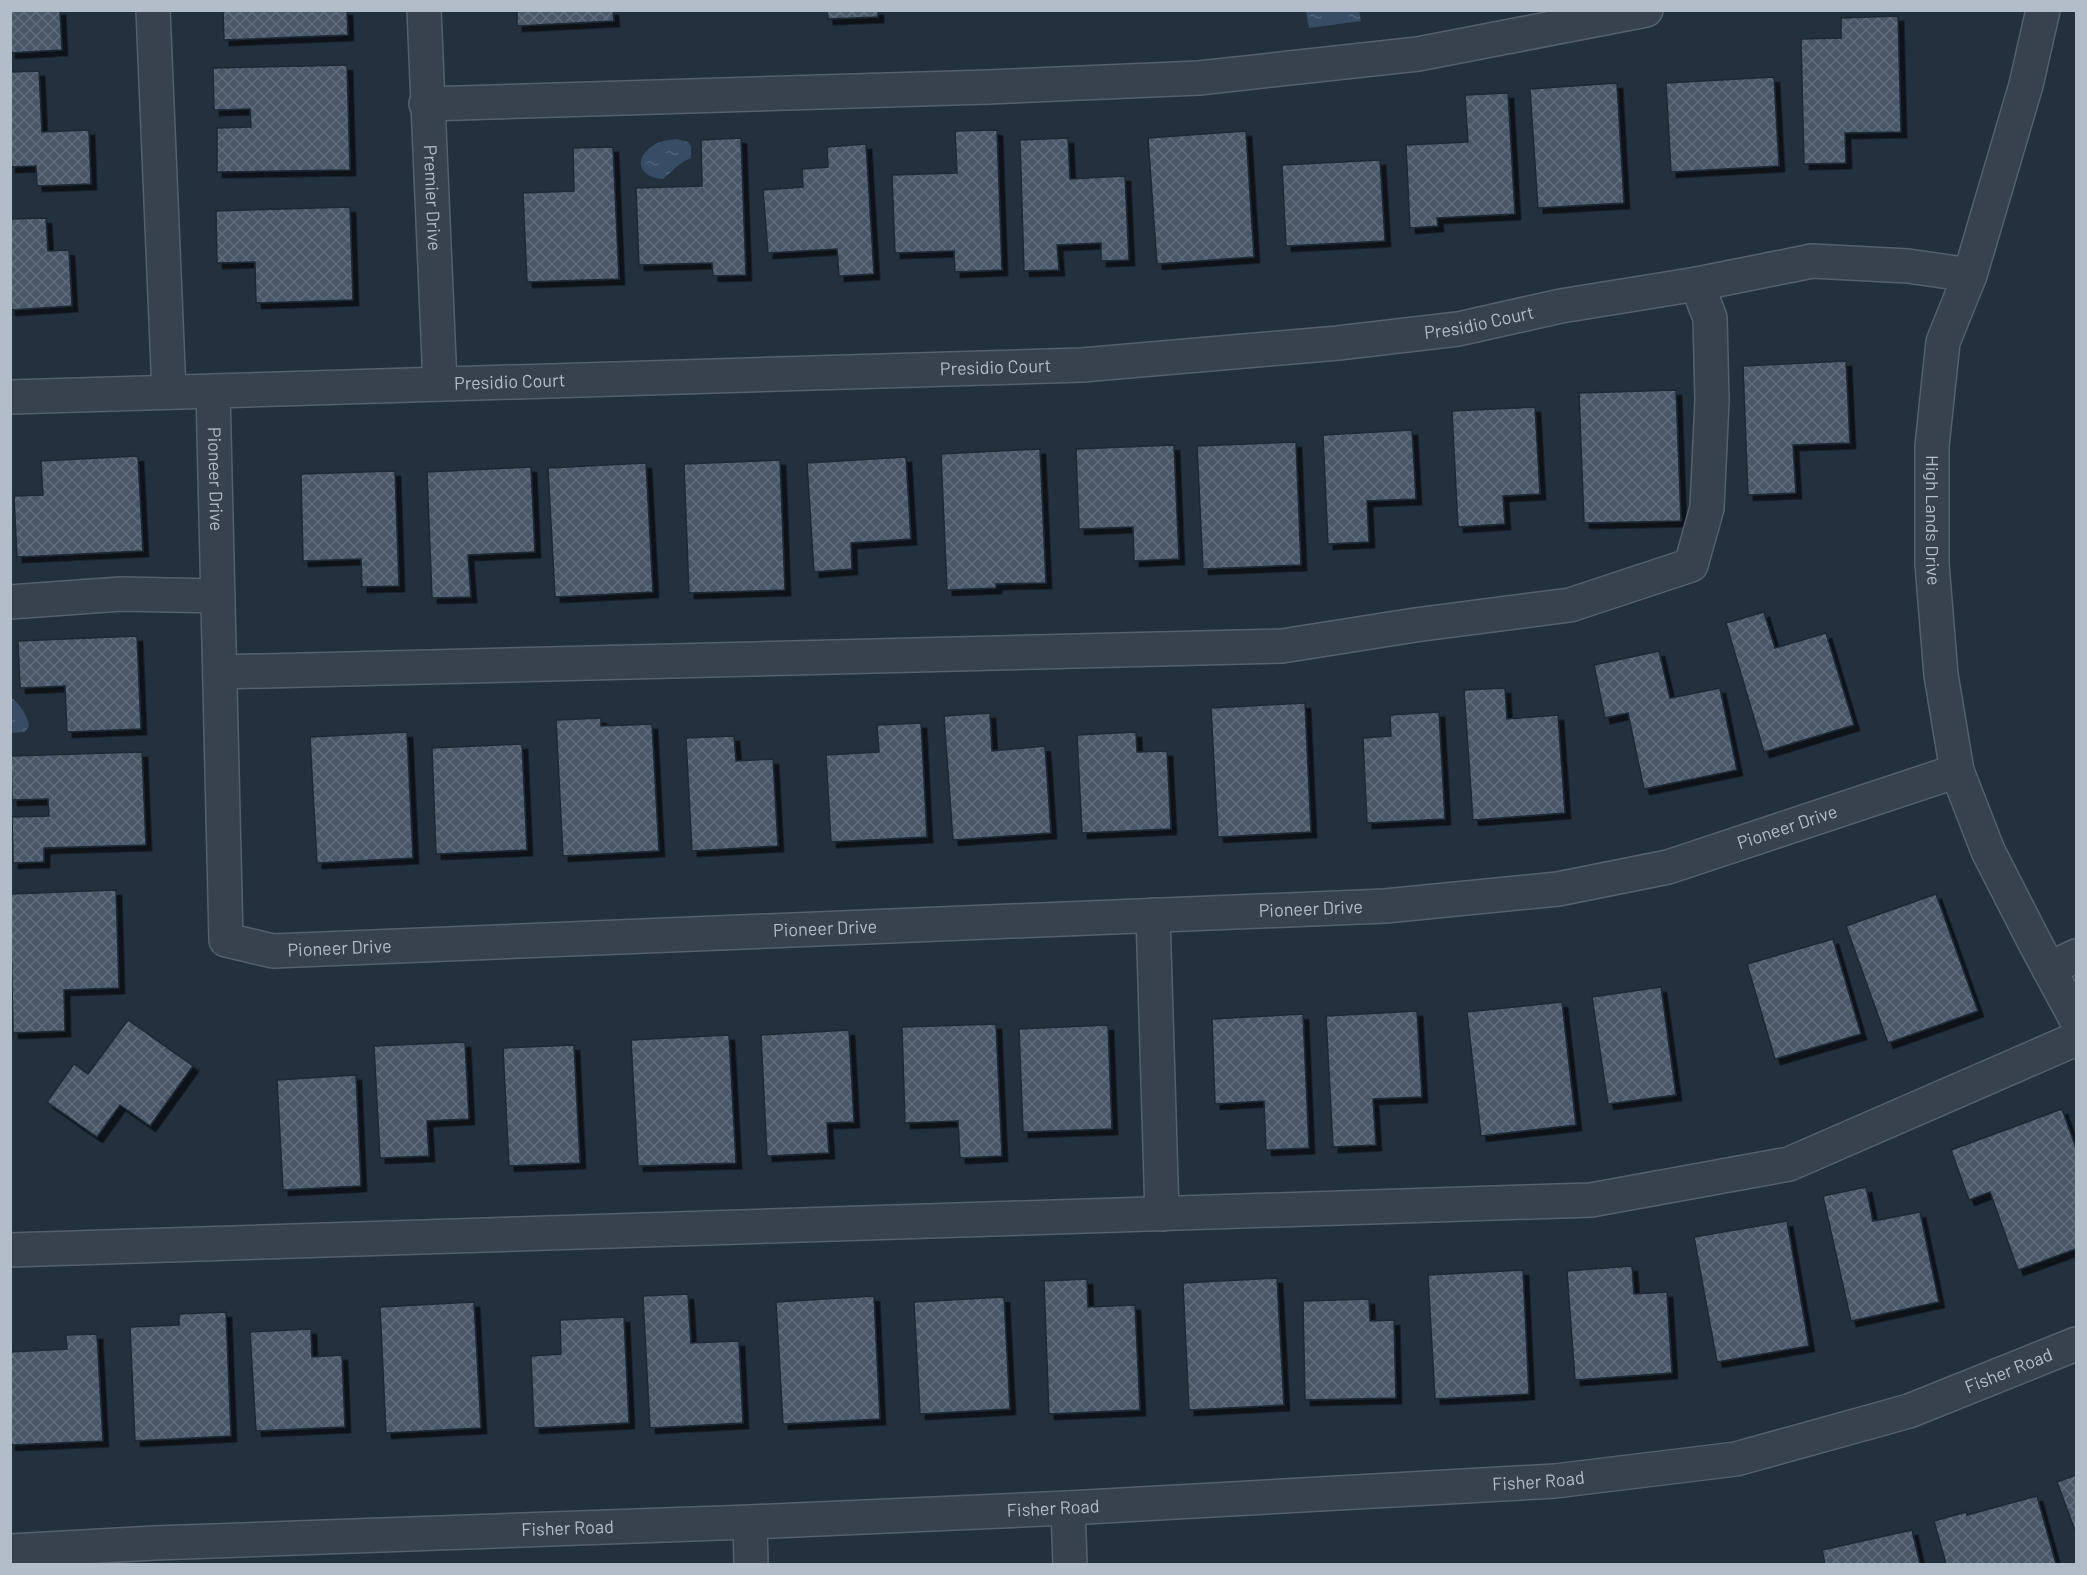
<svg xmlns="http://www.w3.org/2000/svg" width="2087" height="1575" font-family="Barlow,sans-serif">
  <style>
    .water { fill: url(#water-ripples) }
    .building { fill: url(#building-cross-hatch); stroke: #1e2935; stroke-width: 1.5; filter: url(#shadow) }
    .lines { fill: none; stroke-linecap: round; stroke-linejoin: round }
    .minor-casing { stroke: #55606c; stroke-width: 36 }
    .minor { stroke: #37424e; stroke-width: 33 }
    .labels { text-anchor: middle; stroke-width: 5; stroke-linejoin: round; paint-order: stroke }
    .street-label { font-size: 18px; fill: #b3bdc9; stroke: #1c2733 }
  </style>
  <defs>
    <pattern id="water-ripples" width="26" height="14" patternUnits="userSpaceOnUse" patternTransform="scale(1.5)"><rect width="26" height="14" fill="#364d65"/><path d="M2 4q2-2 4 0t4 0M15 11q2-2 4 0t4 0" fill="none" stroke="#51657a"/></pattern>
    <pattern id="building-cross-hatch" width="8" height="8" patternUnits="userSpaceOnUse" patternTransform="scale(1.5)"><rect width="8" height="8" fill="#495767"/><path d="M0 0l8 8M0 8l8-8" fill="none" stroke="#616d7b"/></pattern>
    <filter id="shadow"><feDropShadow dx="5.5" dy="5.5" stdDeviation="0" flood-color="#0009"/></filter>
  </defs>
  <rect width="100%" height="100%" fill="#23303e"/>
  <!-- water -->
  <g class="water">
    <polygon points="1306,11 1359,11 1361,21 1309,28"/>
    <path d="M677,139L688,142L691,146V158C678,163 673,171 663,179C635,177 634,154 658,143C664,140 671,140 677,139Z"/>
    <path d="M11,697C20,705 27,714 29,726L25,732L11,733Z"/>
  </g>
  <!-- building -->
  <g class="building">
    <polygon points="10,10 60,10 62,50 10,53"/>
    <polygon points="223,10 347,10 348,35 224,40"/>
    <polygon points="517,10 613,10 614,21 517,26"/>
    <polygon points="827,10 878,10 878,17 828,19"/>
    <polygon points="1898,16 1901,132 1845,133 1846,163 1804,164 1801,39 1841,38 1841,18"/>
    <polygon points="347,65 350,170 217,172 217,128 251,127 250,109 214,110 213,68"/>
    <polygon points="39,71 42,132 89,130 91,184 37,186 36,166 10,167 10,72"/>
    <polygon points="1774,77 1779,166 1671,172 1666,83"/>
    <polygon points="1617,83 1624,203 1538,208 1530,89"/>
    <polygon points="1508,93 1515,214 1437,218 1438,226 1410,228 1406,145 1468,142 1465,95"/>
    <polygon points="997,130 1002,270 955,272 954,251 895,253 892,175 957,173 955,131"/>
    <polygon points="1246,131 1254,257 1157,264 1148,138"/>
    <polygon points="741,138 746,275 713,276 712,263 639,265 636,188 702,186 701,140"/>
    <polygon points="1068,138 1070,179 1125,176 1129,260 1101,261 1101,243 1057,245 1059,270 1024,271 1020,140"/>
    <polygon points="866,144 874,274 839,276 837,249 768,253 763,190 803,187 802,169 828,167 827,147"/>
    <polygon points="613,147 619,279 527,282 523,193 574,191 573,148"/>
    <polygon points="1380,160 1385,241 1286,246 1282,165"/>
    <polygon points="350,207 353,300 256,303 255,262 217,263 216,211"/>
    <polygon points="46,218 48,251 69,250 72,306 10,310 10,219"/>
    <polygon points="1846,361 1850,443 1793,445 1796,493 1748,495 1743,366"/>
    <polygon points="1676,390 1681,521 1584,523 1579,393"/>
    <polygon points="1535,407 1540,494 1503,496 1505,524 1458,527 1452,411"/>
    <polygon points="1412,430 1416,499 1367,501 1369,542 1328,544 1323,435"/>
    <polygon points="1296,442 1301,565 1203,569 1197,446"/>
    <polygon points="1174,445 1179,559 1134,561 1133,527 1079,529 1076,449"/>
    <polygon points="1040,449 1046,583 996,584 996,588 947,590 941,454"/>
    <polygon points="138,456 143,551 17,557 14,496 43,495 41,461"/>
    <polygon points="906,457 911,539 851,543 852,569 814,572 807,463"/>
    <polygon points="780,460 785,590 689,593 684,464"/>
    <polygon points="646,463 653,592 555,597 548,468"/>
    <polygon points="531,467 535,552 468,555 471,597 432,598 427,472"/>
    <polygon points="395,471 399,586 362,587 361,559 303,561 301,474"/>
    <polygon points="1764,612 1775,648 1826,633 1854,725 1764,752 1726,623"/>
    <polygon points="137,636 141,729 67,732 65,686 20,688 18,641"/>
    <polygon points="1659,651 1670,698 1720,688 1737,770 1644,789 1628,713 1605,718 1594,665"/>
    <polygon points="1505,688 1507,719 1558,715 1565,813 1473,820 1464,690"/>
    <polygon points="1305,703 1311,832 1218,837 1211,708"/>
    <polygon points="1439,712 1445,819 1367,823 1363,738 1391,736 1390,715"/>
    <polygon points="990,713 992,751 1045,746 1051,833 953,840 944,716"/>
    <polygon points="601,718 601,726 652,724 659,851 563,856 556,720"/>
    <polygon points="921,723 927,837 831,842 826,755 879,752 877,725"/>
    <polygon points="407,732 413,858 317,863 310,737"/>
    <polygon points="1136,732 1137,752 1167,751 1171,829 1082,833 1077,735"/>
    <polygon points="734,736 736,761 773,759 778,846 692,851 686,738"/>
    <polygon points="522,744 527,850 436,854 432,748"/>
    <polygon points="142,752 146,845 44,848 44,862 13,863 12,817 49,816 48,799 12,800 11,756"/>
    <polygon points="116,890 119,988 64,990 65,1031 13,1033 10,894"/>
    <polygon points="1936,894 1978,1011 1888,1043 1846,926"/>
    <polygon points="1833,939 1861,1034 1775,1059 1747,964"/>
    <polygon points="1661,987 1676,1095 1608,1104 1592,997"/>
    <polygon points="1562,1002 1576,1125 1481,1136 1467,1012"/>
    <polygon points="1417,1011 1422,1097 1373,1099 1376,1145 1333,1147 1326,1016"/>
    <polygon points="1303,1014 1309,1148 1266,1150 1264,1101 1215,1104 1212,1019"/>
    <polygon points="128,1020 193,1066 150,1126 120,1105 97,1137 47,1102 74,1064 88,1074"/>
    <polygon points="996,1024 1002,1156 960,1158 958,1121 905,1123 902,1027"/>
    <polygon points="1108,1025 1112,1129 1023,1132 1019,1029"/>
    <polygon points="849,1030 854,1122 827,1123 829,1153 767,1156 761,1035"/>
    <polygon points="729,1035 736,1163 638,1166 631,1040"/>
    <polygon points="465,1042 469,1119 427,1121 429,1156 380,1158 374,1046"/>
    <polygon points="574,1045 580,1163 509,1166 503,1048"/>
    <polygon points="356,1075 361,1186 283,1190 277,1080"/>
    <polygon points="2062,1109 2076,1148 2076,1249 2018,1270 1990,1192 1969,1200 1951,1150"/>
    <polygon points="1866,1187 1873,1221 1920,1212 1939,1302 1851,1321 1823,1196"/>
    <polygon points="1787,1221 1809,1346 1717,1362 1694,1237"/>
    <polygon points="1632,1266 1634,1294 1667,1292 1672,1373 1575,1380 1567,1271"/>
    <polygon points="1523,1270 1529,1394 1435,1399 1428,1275"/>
    <polygon points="1277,1278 1284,1405 1189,1410 1183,1283"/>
    <polygon points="1087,1279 1088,1307 1135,1305 1140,1410 1049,1414 1044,1281"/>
    <polygon points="688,1294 691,1343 739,1341 743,1423 650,1428 643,1296"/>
    <polygon points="874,1296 880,1419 783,1424 776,1302"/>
    <polygon points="1004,1297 1010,1409 920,1414 914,1302"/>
    <polygon points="1369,1299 1370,1321 1394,1320 1396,1398 1305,1400 1303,1301"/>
    <polygon points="474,1302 481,1428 386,1433 380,1307"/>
    <polygon points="226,1312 231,1436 135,1441 130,1327 179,1325 179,1314"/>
    <polygon points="624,1317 629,1423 534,1428 531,1356 561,1354 560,1320"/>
    <polygon points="311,1329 312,1357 342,1355 345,1427 256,1431 250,1332"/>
    <polygon points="97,1334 103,1441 10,1445 10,1352 67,1349 66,1335"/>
    <polygon points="2076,1475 2076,1533 2057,1482"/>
    <polygon points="2037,1496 2056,1564 1946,1564 1934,1521 1966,1512 1967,1515"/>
    <polygon points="1912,1530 1920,1564 1825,1564 1822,1550"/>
  </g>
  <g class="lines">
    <defs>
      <g id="minor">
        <polyline points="153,10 169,392"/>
        <path id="s1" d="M424,10L440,384"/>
        <path id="s2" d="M2043,10L2026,85L1970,275L1943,342L1932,446V564L1941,675L1957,771L1988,851L2034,941L2076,1019"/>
        <polyline points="426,104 988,87 1199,78 1418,54 1646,10"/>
        <path id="s3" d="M213,391L226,940L273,951L1385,906L1558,889L1668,867L1957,771"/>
        <path id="s4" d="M10,397L1082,365L1338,343L1458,329L1561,306L1697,284L1812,261L1908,266L1970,275"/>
        <polyline points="10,602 121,594 218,596"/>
        <polyline points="220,672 1282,646 1415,625 1570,605 1691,565 1707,508 1712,400 1710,318 1697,284"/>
        <polyline points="1153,915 1162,1214"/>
        <polyline points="2049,969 2076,956"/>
        <polyline points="10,1250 1591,1200 1789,1164 2076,1039"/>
        <polyline points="1068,1508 1070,1564"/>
        <polyline points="750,1522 751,1564"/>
        <path id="s5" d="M10,1551L155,1543L750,1522L1068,1508L1555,1481L1736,1459L1909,1411L2076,1344"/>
      </g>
    </defs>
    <!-- minor casing -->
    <use href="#minor" class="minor-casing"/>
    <!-- minor -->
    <use href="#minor" class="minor"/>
  </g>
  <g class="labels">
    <!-- street labels -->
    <g class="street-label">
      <text dy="6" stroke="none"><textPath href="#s1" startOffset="188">Premier Drive</textPath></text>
      <text dy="6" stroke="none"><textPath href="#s4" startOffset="1472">Presidio Court</textPath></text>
      <text dy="6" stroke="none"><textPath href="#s4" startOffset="986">Presidio Court</textPath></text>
      <text dy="6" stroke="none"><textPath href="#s4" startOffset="500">Presidio Court</textPath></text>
      <text dy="6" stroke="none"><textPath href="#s3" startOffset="88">Pioneer Drive</textPath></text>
      <text dy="6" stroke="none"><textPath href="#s2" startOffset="526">High Lands Drive</textPath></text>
      <text dy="6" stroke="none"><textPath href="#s3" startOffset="2122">Pioneer Drive</textPath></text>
      <text dy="6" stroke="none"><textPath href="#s3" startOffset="1636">Pioneer Drive</textPath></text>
      <text dy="6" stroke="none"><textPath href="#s3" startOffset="1150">Pioneer Drive</textPath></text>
      <text dy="6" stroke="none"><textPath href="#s3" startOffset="664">Pioneer Drive</textPath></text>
      <text dy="6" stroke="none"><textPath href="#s5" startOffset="2016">Fisher Road</textPath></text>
      <text dy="6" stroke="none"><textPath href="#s5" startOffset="1530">Fisher Road</textPath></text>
      <text dy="6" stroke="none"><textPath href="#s5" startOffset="1044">Fisher Road</textPath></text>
      <text dy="6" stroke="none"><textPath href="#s5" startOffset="558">Fisher Road</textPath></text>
    </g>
  </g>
  <!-- border -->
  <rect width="2087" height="1575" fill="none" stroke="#b3bdc9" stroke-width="24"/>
</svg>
